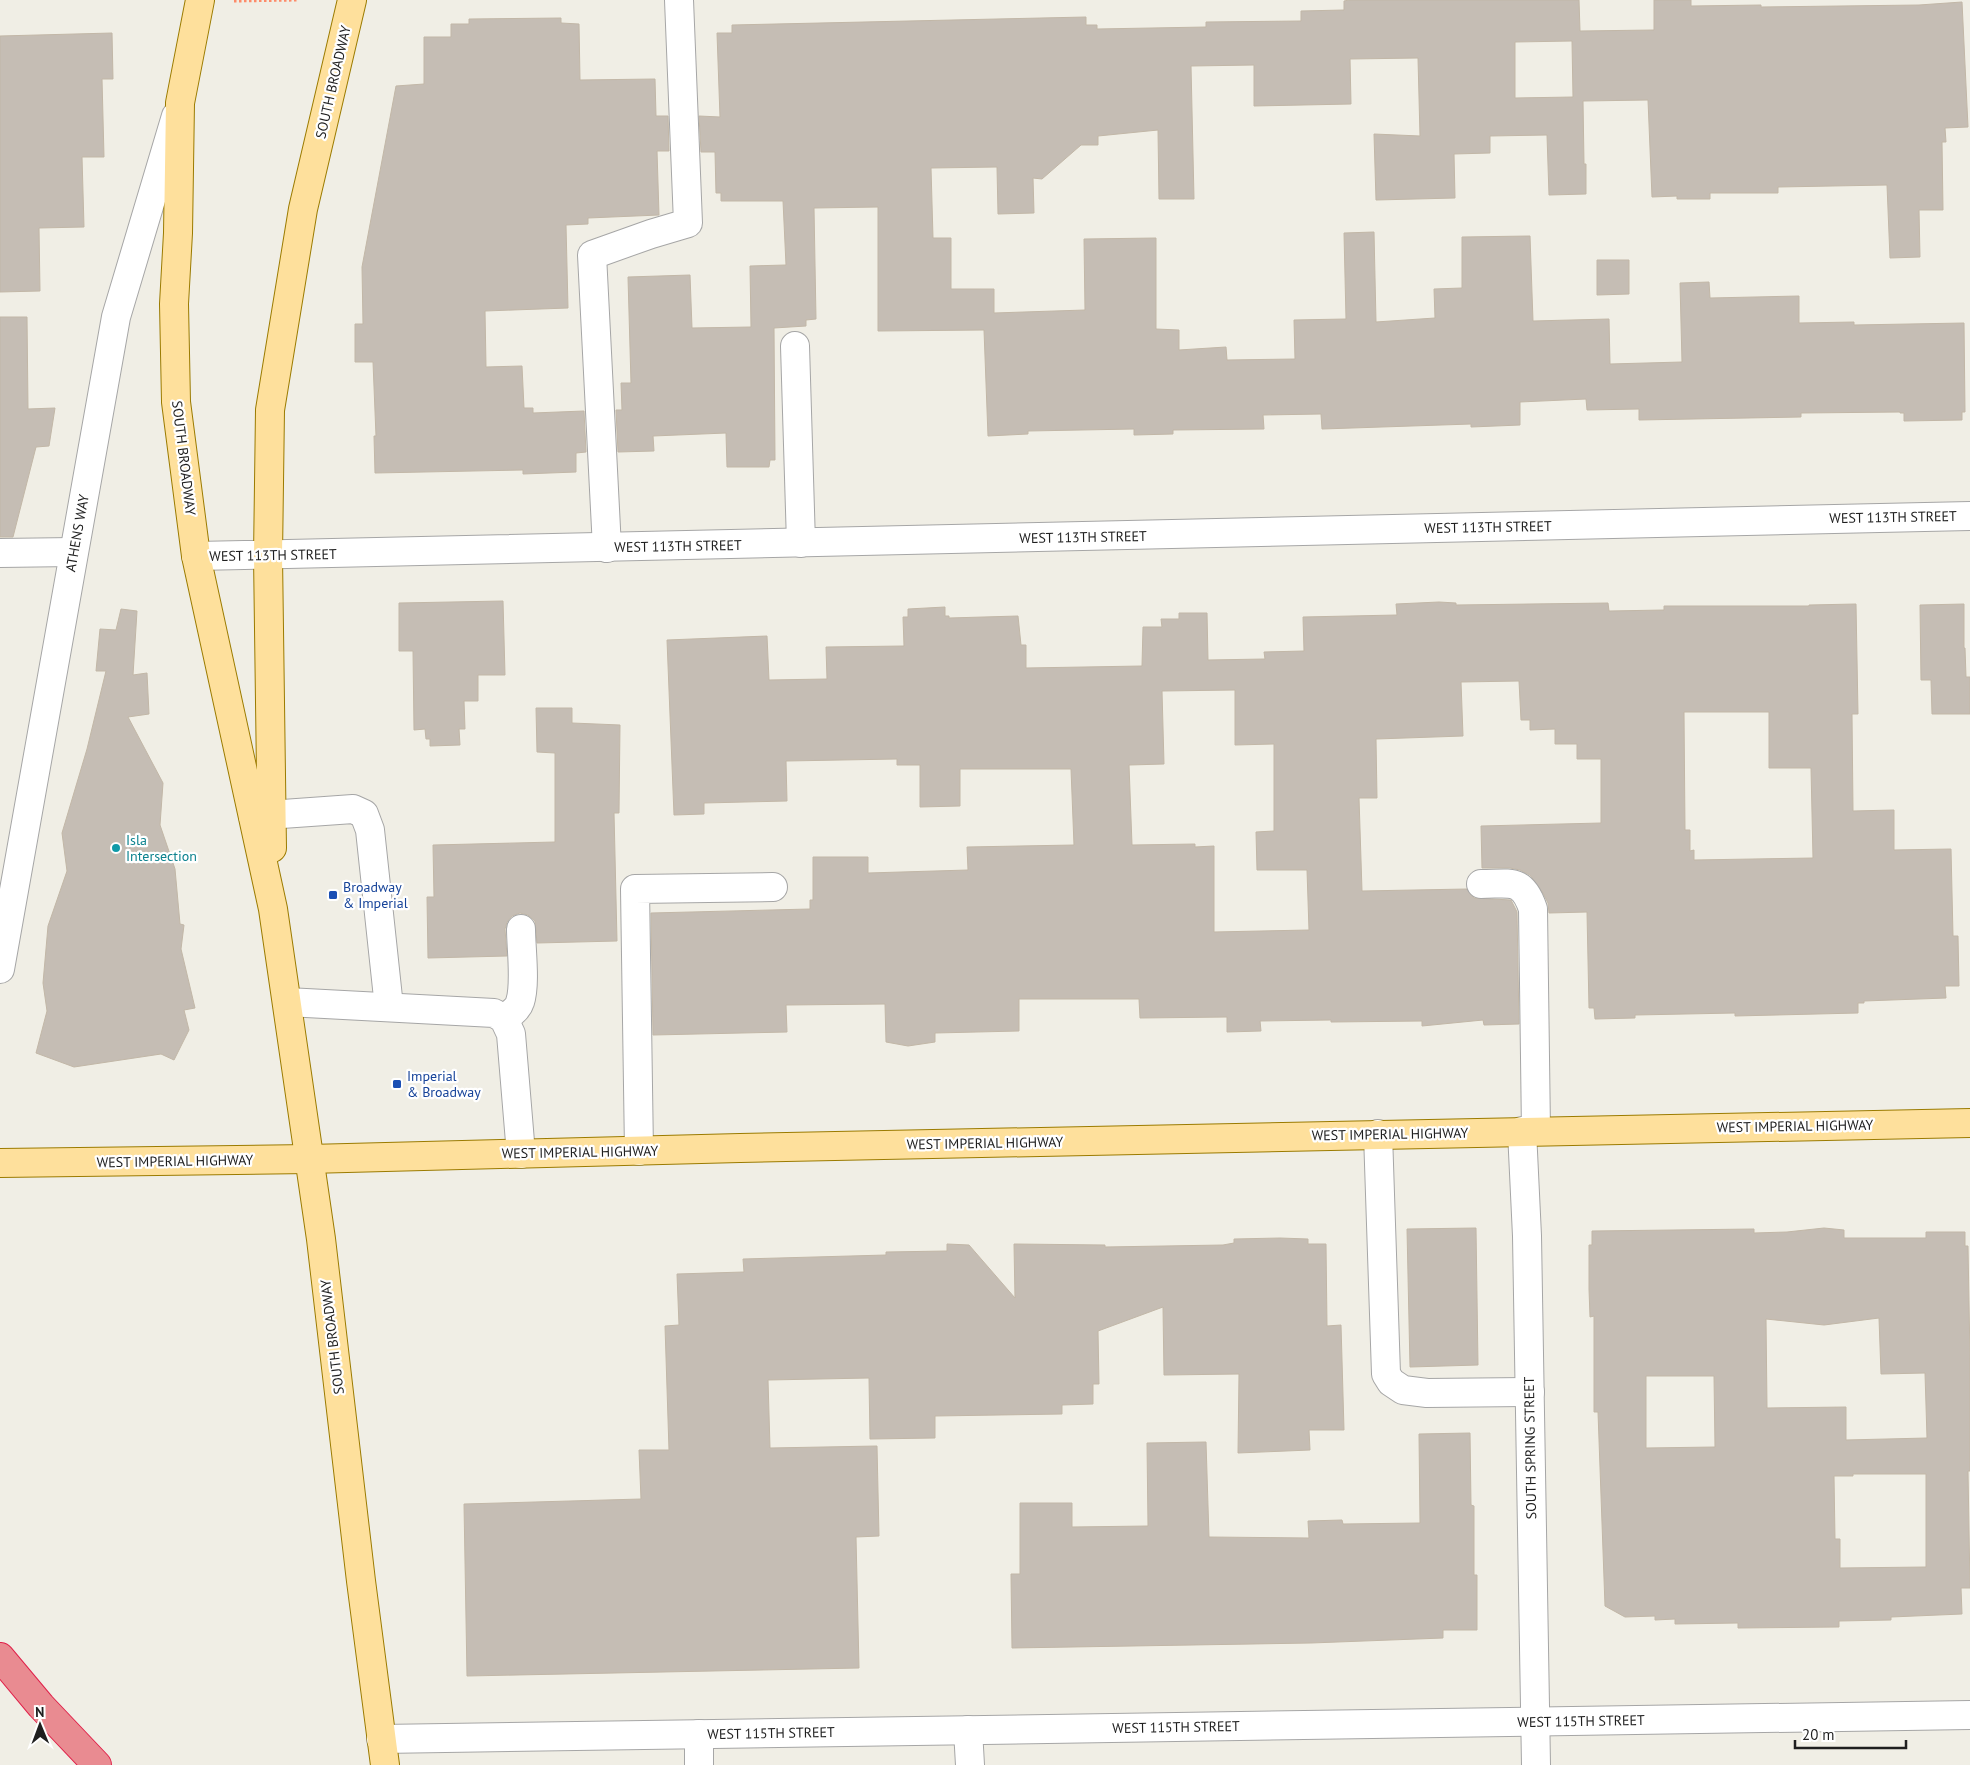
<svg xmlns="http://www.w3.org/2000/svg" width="1970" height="1765" font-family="'PT Sans',sans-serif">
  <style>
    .building { fill: #c5bdb4; stroke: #c2b7a7; fill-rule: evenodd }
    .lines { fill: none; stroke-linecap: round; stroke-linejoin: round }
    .minor-casing { stroke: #a6a6a6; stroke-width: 30 }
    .major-casing { stroke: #9b7b00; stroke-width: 30 }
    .highway-casing { stroke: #e0214a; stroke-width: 30 }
    .path { stroke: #fd8b69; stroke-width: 3; stroke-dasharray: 2.5 2.5; stroke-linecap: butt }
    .minor { stroke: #fff; stroke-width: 28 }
    .major { stroke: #fee09c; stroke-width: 28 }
    .highway { stroke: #e98b91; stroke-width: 28 }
    .culture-dot { fill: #0f9aa8; stroke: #fff; stroke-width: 2 }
    .transit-dot { fill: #1a4fb4; stroke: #fff; stroke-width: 2 }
    .labels { text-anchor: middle; stroke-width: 4.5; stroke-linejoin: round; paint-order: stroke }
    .street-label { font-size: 14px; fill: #1f1f1f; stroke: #fff }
    .culture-label { font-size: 14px; fill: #0d838f; stroke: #fff; text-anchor: start }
    .transit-label { font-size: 14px; fill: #164399; stroke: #fff; text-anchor: start }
  </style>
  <rect width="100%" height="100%" fill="#f0eee5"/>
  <!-- building -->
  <g class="building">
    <path d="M1349,0H1579L1580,31L1654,30V0H1691V6L1761,5V7L1919,5L1962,2L1968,127L1945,128L1946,142H1942L1943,210H1919L1920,257L1890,258L1887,185L1778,187V193H1710V199H1677V196L1652,197L1648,100L1583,101L1584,164H1586V194L1549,195L1547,135L1490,136V153L1454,154L1455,198L1376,200L1374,134L1420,136L1418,58L1350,59L1351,104L1254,106V65L1191,66L1194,199H1159L1158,130L1098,136V145H1081L1042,179L1033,178L1034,213L998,214L997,167L931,168L933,238H951V289H994V313L1085,310L1084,239L1156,238V329L1179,330V350L1226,347L1227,360L1295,359L1294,320L1346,319L1344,233L1374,232L1376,322L1435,318L1434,289L1462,288V237L1530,236L1533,321L1609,319L1610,364L1682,362L1680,283L1709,282L1710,298L1799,296V323L1854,322V325L1964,323L1965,412H1962V420L1904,421V413H1900V412L1801,413V417L1639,420V409L1587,410L1586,399L1520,402V425L1471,427V424L1322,429L1321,414L1263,415L1264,429L1173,430V434L1134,435V429L1028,431V434L988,436L984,330L878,331V207L814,208L816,319L806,320V326L774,328L775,460H770L769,467H727L726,433L653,436L654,451L618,452L616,410H622L621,383H631L628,277L690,275L692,328L751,327L750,266L786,265L783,201H721V193H716L715,152H701L699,116L720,117L717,33H732V25L1086,17V25H1097V29L1206,27V22L1301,21V11L1344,10V1ZM1572,41L1573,97L1515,98V42Z"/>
    <polygon points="561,18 561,23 579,24 580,80 655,79 656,116 668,116 669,151 657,151 659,215 588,218 588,224 566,225 568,308 485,311 486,367 522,366 524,408 533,408 533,413 584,411 586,452 576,453 576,472 523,474 523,470 375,473 374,436 376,436 373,362 355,362 355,324 363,324 362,267 396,86 424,84 424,37 451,37 451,24 469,24 469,19"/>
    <polygon points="112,33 113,79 102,79 104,157 82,157 84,227 39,228 40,291 0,292 0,36"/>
    <polygon points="1597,260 1629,260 1629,294 1597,295"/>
    <polygon points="0,317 27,317 28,409 55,408 49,446 36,447 13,537 0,537"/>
    <polygon points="503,601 505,675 478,675 478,701 464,701 465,729 459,729 460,745 430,746 430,739 426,739 425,729 414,730 413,651 399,651 399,603"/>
    <path d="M1439,602L1456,603V605L1608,603L1609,611L1664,610V606H1809V605L1856,604L1858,714H1852L1853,811L1894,810V850L1951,849L1953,936H1958L1959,986H1945L1946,998L1864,1001V1003H1858V1013L1735,1016V1013L1635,1015V1018L1595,1019L1594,1008H1589L1587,912L1549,913L1548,903L1543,893L1530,875L1520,870L1510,868H1482L1481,826L1601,823V759H1577V744H1555V729L1530,730V720H1521L1519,681L1461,682L1463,736L1376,739L1377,798H1359L1362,891L1467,889L1474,898L1511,900L1517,912L1519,1024L1484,1025L1483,1020L1422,1026V1021L1331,1022V1020L1260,1021L1261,1031L1227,1032V1017L1140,1018L1139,999H1019V1031L935,1033V1042L908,1046L886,1042L885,1004L786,1005L787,1032L653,1035L651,913L810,909V900H813V857H868V873L968,870L967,847L1074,845L1071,769H960V806L920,807V765H897V759L786,761L787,801L704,803V814L674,815L667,640L767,636L769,680L827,679L826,647L904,646L903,617H908V609L945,607V616H949V618L1018,616L1021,645H1026V668L1142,666L1143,627H1162L1161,619H1179V613H1207L1208,660L1265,659L1264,652L1304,651L1303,617L1397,615L1396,604ZM1235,690V745L1274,744V831L1256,832L1257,870H1307L1309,930L1214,932V846L1195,847V844L1132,845L1129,765L1164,764L1162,691ZM1684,712H1769V768H1811L1813,858L1694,860V850L1690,851V830H1685Z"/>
    <polygon points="1964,604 1964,648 1965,648 1966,677 1970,677 1970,714 1932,714 1931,680 1921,680 1920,605"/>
    <polygon points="121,609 137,611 133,675 147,673 149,714 128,717 163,783 160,825 175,869 180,924 184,925 181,949 195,1008 184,1010 189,1030 174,1060 161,1054 74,1067 36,1053 47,1011 43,983 48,926 67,871 62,833 87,749 106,671 96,671 100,629 116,630"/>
    <polygon points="536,708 572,708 572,723 620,725 619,813 614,813 617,941 537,943 535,921 528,915 520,913 512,916 507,922 505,929 507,956 428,958 427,897 434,897 433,845 555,842 555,753 537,752"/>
    <polygon points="1476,1228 1478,1365 1410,1367 1407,1229"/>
    <path d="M1824,1228L1844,1230V1238H1926V1232H1965V1246H1968L1970,1359V1471H1968L1970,1588H1961L1962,1614L1891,1617V1620L1839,1621V1627L1738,1628V1623L1675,1624V1619L1655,1620V1616L1625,1617L1605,1606L1598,1412H1594V1316L1590,1317L1589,1289V1245H1592V1231L1754,1229V1233L1787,1232ZM1879,1318L1881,1374L1925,1373L1927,1438L1846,1440V1407L1767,1408L1766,1319L1824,1325ZM1646,1376H1714L1715,1447L1646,1448ZM1853,1474H1926V1567L1840,1568V1539H1835L1834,1476H1853Z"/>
    <polygon points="1280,1238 1308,1239 1308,1244 1326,1244 1327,1326 1341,1325 1344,1430 1309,1430 1310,1450 1238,1453 1239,1374 1164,1375 1163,1307 1098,1331 1099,1384 1093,1384 1093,1404 1062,1405 1062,1414 935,1416 935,1438 870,1439 869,1378 768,1380 770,1448 877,1446 879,1536 856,1537 859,1668 467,1676 464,1504 641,1499 639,1450 669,1450 665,1326 679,1325 677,1274 744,1272 743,1259 886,1255 886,1252 947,1251 947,1244 969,1245 1015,1298 1014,1244 1105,1245 1105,1247 1223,1245 1234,1243 1234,1239"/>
    <polygon points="1470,1433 1471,1505 1474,1506 1474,1575 1477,1575 1477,1630 1443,1630 1443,1638 1311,1643 1012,1648 1011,1574 1020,1574 1020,1503 1072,1503 1072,1527 1148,1526 1147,1443 1206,1442 1209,1537 1309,1538 1308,1521 1342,1520 1343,1524 1420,1523 1419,1434"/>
  </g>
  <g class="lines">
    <defs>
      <g id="minor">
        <polyline points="795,346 801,543"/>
        <polyline points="607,548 592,255 651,234 688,223 679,0"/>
        <polyline points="0,553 73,552"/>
        <polyline points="196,556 1970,516"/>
        <polyline points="253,816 353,809 364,814 370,830 389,1007"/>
        <path d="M1481,884C1510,884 1522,877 1533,909L1536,1131"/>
        <polyline points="0,969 116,317 176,116"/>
        <polyline points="287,1002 494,1013 504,1019 511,1034 521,1154"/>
        <path d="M504,1019C510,1014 518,1009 520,1002C526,984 521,948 521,929"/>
        <polyline points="1522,1131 1527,1236 1536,1765"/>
        <polyline points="1378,1134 1386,1374 1391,1382 1403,1390 1427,1393 1530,1392"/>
        <polyline points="639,1151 635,889 773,887"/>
        <polyline points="968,1730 970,1765"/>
        <polyline points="699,1734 699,1765"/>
        <polyline points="381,1739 1970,1715"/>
      </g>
      <g id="major">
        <polyline points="200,0 180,103 178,233 174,304 176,402 196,556 273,909 321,1239 361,1581 385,1765"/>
        <polyline points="272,848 268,556 270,410 303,209 352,0"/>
        <polyline points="0,1163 309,1159 740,1148 1970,1123"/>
      </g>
      <polyline id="highway" points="0,1657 41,1706 97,1765"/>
    </defs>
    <!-- minor casing -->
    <use href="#minor" class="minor-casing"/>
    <!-- major casing -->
    <use href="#major" class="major-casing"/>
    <!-- highway casing -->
    <use href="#highway" class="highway-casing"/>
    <!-- path -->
    <polyline class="path" points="234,1 297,0"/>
    <!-- minor -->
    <use href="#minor" class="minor"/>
    <!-- major -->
    <use href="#major" class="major"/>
    <!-- highway -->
    <use href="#highway" class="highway"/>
  </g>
  <!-- markers -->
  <circle class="culture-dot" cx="116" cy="848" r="5"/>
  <g class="transit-dot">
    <rect x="328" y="890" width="10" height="10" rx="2.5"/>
    <rect x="392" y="1079" width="10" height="10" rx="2.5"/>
  </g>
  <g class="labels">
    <!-- street labels -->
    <g class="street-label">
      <text transform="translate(333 82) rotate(-77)" y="5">SOUTH BROADWAY</text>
      <text transform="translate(184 458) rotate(83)" y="5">SOUTH BROADWAY</text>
      <text transform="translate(1893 517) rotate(-1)" y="5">WEST 113TH STREET</text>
      <text transform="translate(1488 527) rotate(-1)" y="5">WEST 113TH STREET</text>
      <text transform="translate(77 533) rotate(-80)" y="5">ATHENS WAY</text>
      <text transform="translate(1083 537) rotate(-1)" y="5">WEST 113TH STREET</text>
      <text transform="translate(678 546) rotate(-1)" y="5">WEST 113TH STREET</text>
      <text transform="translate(273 555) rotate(-1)" y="5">WEST 113TH STREET</text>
      <text transform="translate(1795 1126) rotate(-1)" y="5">WEST IMPERIAL HIGHWAY</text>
      <text transform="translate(1390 1134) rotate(-1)" y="5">WEST IMPERIAL HIGHWAY</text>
      <text transform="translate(985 1143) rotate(-1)" y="5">WEST IMPERIAL HIGHWAY</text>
      <text transform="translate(580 1152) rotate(-1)" y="5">WEST IMPERIAL HIGHWAY</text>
      <text transform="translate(175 1161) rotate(-1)" y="5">WEST IMPERIAL HIGHWAY</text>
      <text transform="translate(332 1337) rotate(-97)" y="5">SOUTH BROADWAY</text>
      <text transform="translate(1530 1448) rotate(-91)" y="5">SOUTH SPRING STREET</text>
      <text transform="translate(1581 1721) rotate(-1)" y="5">WEST 115TH STREET</text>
      <text transform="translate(1176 1727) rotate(-1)" y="5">WEST 115TH STREET</text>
      <text transform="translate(771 1733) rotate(-1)" y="5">WEST 115TH STREET</text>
    </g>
    <!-- culture labels -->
    <g class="culture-label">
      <text x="126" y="845">Isla<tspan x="126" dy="16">Intersection</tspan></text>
    </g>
    <!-- transit labels -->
    <g class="transit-label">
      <text x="343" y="892">Broadway<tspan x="343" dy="16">&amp; Imperial</tspan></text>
      <text x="407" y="1081">Imperial<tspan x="407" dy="16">&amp; Broadway</tspan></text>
    </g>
  </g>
  <!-- north arrow -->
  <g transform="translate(40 1725) rotate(359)" stroke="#ffffff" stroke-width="4" paint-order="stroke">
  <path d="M0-4L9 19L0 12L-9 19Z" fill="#1f1f1f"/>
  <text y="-8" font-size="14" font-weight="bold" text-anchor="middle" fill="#1f1f1f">N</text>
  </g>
  <!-- scale -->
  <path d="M1795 1740v8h111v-8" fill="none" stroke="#1f1f1f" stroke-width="2.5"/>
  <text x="1802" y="1740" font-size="15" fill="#1f1f1f" stroke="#ffffff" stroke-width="4" paint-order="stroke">20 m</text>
</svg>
